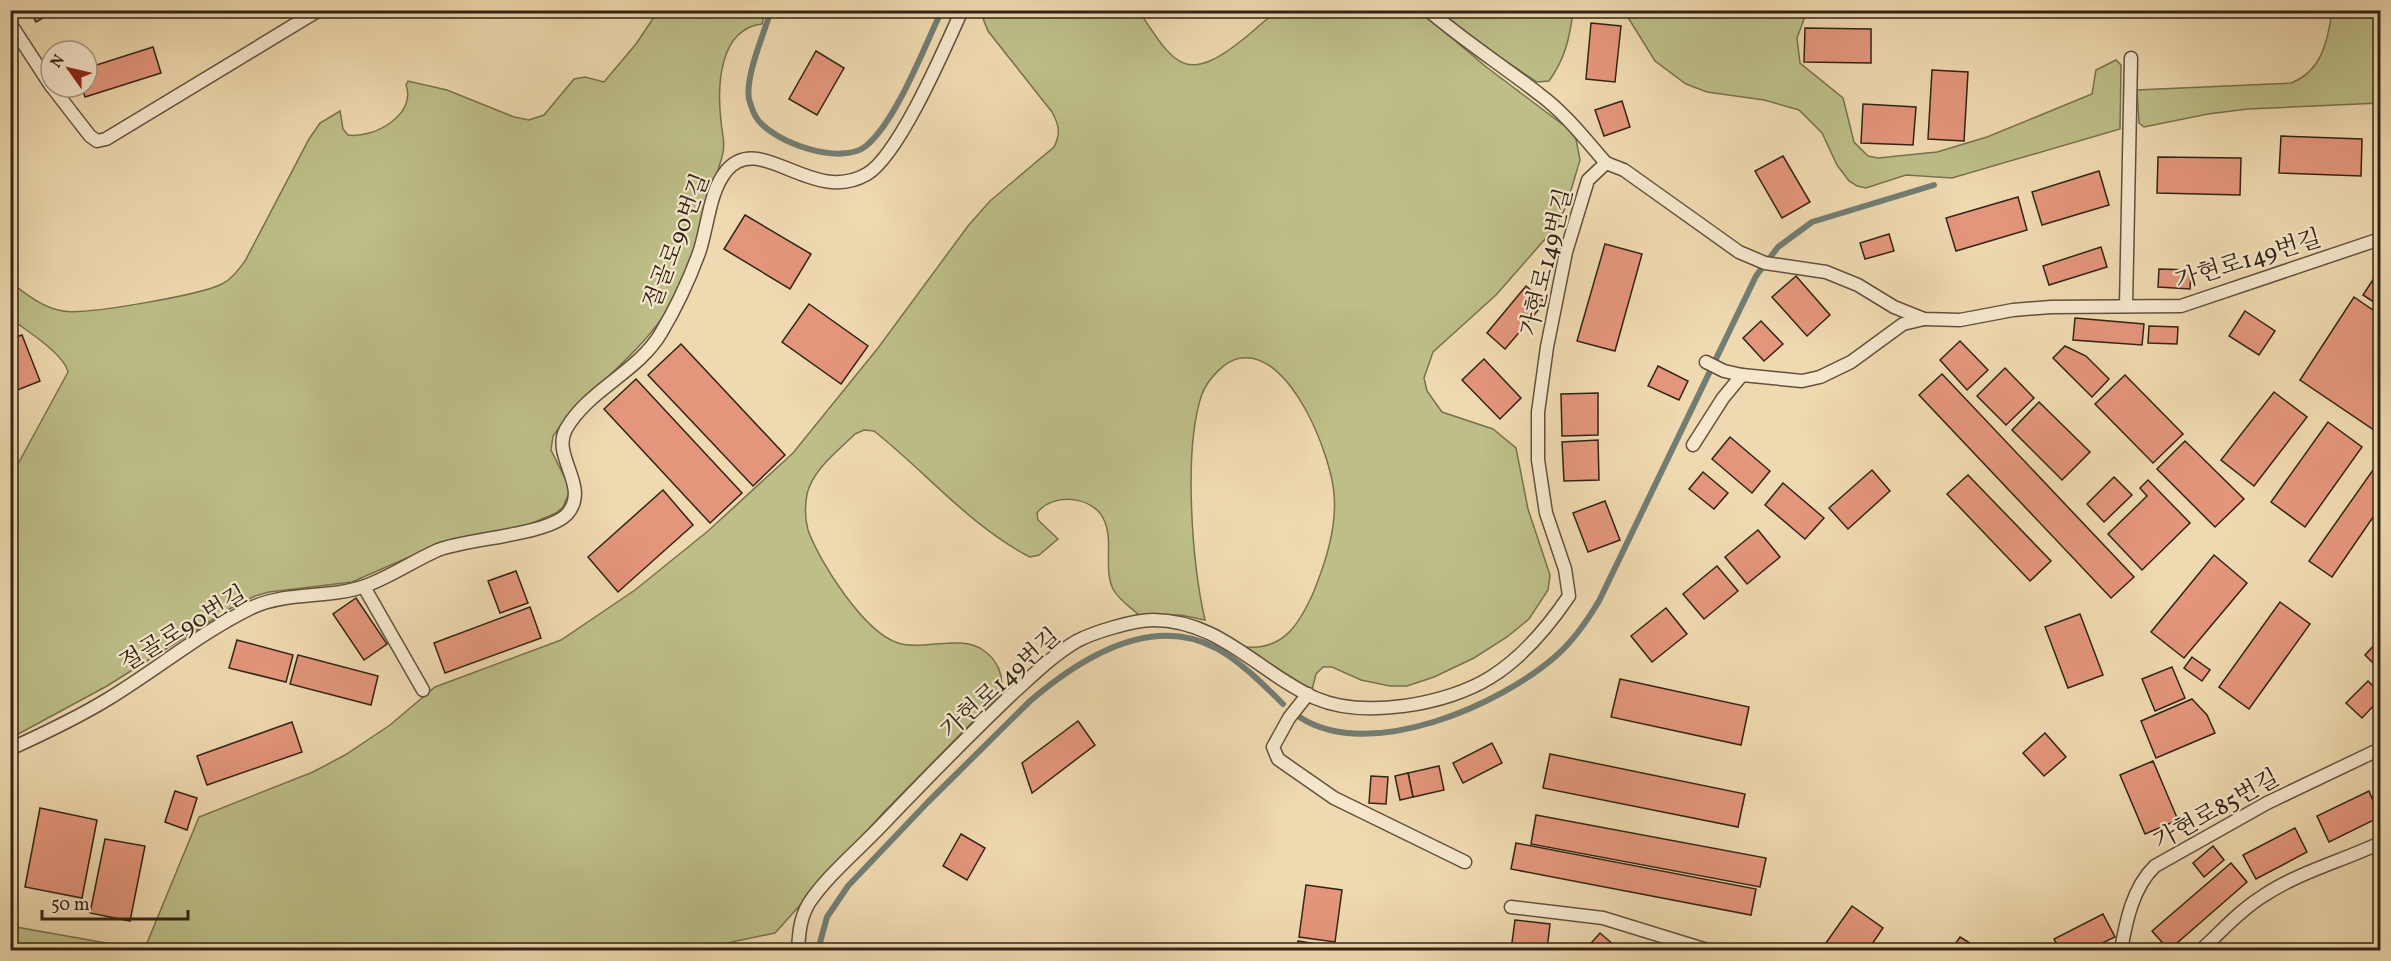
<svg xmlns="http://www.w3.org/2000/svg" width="2391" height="961" font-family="Vollkorn,'Noto Serif KR',serif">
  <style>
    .green { fill: #bdbe88; stroke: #78714e; stroke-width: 1.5 }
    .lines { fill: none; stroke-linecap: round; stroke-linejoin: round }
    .stream { stroke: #727d74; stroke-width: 6 }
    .building { fill: #e4967c; stroke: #332415; stroke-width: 1.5 }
    .service-casing { stroke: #62513c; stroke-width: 15 }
    .service { stroke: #f5e6cc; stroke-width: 12 }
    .labels { text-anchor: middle; stroke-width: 4.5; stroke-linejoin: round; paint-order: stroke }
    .street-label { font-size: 24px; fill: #332415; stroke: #f5e6cc }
  </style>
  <rect width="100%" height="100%" fill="#efd9b0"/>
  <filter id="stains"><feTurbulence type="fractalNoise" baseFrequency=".00333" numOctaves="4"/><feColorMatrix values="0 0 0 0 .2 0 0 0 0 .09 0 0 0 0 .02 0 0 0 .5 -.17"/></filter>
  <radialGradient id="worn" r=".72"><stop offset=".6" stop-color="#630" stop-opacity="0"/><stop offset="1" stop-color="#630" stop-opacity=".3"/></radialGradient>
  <!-- green -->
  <g class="green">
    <path d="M658,11H765L762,24C719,29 717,86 721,121C722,134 726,144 722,157C704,214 692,283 653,330C623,368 581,396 553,436L551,450L569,486V493L563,507L556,513L528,525L448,540L352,582L269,592L255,596L231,608L107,686L11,738V477L68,372C64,354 26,330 11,319V283C26,294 43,308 63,311C86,315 200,295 222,284C232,279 238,270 245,261L309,139L320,123L340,111L343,129L348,135C373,139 417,115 406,85L408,81L447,90L514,117L529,120L544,115L574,79L585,77L604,82L636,44Z"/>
    <path d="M980,11H1139C1175,66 1186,86 1246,37C1256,29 1267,17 1279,11C1289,6 1399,11 1420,11L1485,66L1566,127L1576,139L1580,160L1566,207L1553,230L1496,295L1433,352L1424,378L1427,391L1442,412L1493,429L1516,448L1528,509L1550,575L1548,590L1529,619L1507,637L1474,658L1434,677L1407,686H1390L1361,680L1332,667H1323L1316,674L1312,690C1288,683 1261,666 1247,647C1284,650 1300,623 1314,591C1326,561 1337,527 1334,494C1331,455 1291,351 1241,358C1225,360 1208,379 1202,394C1183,449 1192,563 1205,620L1180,615H1139C1130,607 1118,599 1113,589C1103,568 1114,541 1104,520C1094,496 1052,492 1037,513L1038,520L1058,539L1039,555L1030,557C971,527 926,472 874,431L864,430L855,434C838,451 813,469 807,494C805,505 805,519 808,530C820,563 864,632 898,643C924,651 960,634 983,650C998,660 1005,677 1000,694L883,813L775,933L694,950H11L10,926L140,949L147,943L199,817L313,772L345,755L390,725L435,687L561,640L635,590L708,531L793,453L878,348L968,226L990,201L1054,147C1061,133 1059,125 1052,112L988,31Z"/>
    <path d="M1439,11H1573C1570,37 1565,59 1549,81L1537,82L1486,48Z"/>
    <polygon points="1624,11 1807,11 1797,38 1800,63 1843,98 1854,142 1868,156 1878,158 1937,152 1987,137 2092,94 2096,70 2116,60 2121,65 2120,129 1952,178 1906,175 1866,188 1857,186 1849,181 1837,165 1822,133 1799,110 1764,100 1707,92 1686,84 1655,61"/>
    <path d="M2332,11H2380V103L2248,109L2208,114L2144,127L2139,123L2137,90L2291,83C2322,71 2328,40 2332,11Z"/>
  </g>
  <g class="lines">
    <!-- stream -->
    <g class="stream">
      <path d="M771,10C764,34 745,76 749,99C751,106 753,114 758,120C776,143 841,166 866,146C897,120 924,47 942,10"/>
      <path d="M1301,718C1371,762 1501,705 1557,655C1574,640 1587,621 1599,601L1756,276L1778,247L1812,222L1934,185"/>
      <path d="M818,950L827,917L848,886L928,802L1030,701C1079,659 1150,613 1216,648C1241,662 1263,684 1283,704"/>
    </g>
  </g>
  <!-- building -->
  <g class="building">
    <polygon points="29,10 57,10 36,22"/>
    <polygon points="1850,10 1927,10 1927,13"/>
    <rect x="1941" y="10" width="72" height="3"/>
    <polygon points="1591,23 1621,26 1615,82 1586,79"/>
    <polygon points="1805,28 1871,29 1871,63 1804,62"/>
    <polygon points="153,47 161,73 85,97 82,87 87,87 87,68"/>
    <polygon points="816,51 844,68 817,115 789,99"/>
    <polygon points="1932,70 1968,72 1964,141 1928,139"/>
    <polygon points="1622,101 1630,127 1604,136 1595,110"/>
    <polygon points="1863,104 1916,107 1913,145 1861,143"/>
    <polygon points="2281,136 2362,139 2361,176 2279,173"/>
    <polygon points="1783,156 1810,202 1782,218 1755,171"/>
    <polygon points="2158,157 2241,158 2240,195 2157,193"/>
    <polygon points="2099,171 2109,205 2042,225 2032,192"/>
    <polygon points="2018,197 2027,230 1956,251 1946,218"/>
    <polygon points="745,215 811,254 790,289 724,249"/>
    <polygon points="1889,234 1894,251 1865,259 1860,243"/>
    <polygon points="1605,244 1642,254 1615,351 1577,341"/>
    <polygon points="2101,247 2107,267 2049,285 2043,266"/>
    <polygon points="2159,269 2191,270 2190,289 2158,287"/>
    <polygon points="2378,272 2380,274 2380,306 2363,295"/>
    <polygon points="1796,276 1830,315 1807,336 1772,297"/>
    <polygon points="1526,286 1545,302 1505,349 1487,333"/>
    <polygon points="2354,297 2380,315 2380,434 2300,380"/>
    <polygon points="809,304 868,346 841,384 782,342"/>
    <polygon points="2245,311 2275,331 2259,355 2229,336"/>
    <polygon points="2075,318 2144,324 2142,345 2073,340"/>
    <polygon points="1761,321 1783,344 1764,361 1743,338"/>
    <polygon points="2149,326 2178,327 2177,344 2148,343"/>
    <polygon points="22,335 40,381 10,393 10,339"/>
    <polygon points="1960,341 1988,370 1967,390 1940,360"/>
    <polygon points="681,344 785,455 753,486 648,375"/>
    <polygon points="2065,346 2086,356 2109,379 2092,397 2053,358"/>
    <polygon points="1484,359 1521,398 1500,419 1462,380"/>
    <polygon points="1658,366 1688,381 1679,400 1648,386"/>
    <polygon points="2005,368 2034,398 2006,425 1977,396"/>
    <polygon points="1942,374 2134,577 2111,598 1919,395"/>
    <polygon points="2125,375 2183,434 2153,463 2095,404"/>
    <polygon points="636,379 742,493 710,523 604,409"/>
    <polygon points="2274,392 2307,417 2254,486 2221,460"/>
    <polygon points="1598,393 1598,435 1562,436 1561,394"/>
    <polygon points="2039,402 2090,452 2062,480 2012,430"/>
    <polygon points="2328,422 2362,447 2305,527 2271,502"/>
    <polygon points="1730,437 1770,471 1752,493 1712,459"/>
    <polygon points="1598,440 1599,480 1564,481 1562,442"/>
    <polygon points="2185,441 2244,499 2215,527 2157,469"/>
    <polygon points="2380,460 2380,507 2332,577 2309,561"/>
    <polygon points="1872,470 1890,491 1848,529 1829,508"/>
    <polygon points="1703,472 1728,493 1714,509 1689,489"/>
    <polygon points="1968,475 2051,561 2030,581 1947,494"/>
    <polygon points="2114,477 2132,495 2104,522 2087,504"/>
    <polygon points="2148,480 2190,523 2142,570 2108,534 2147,496 2140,488"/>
    <polygon points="1783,483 1824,518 1805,539 1765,505"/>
    <polygon points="663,490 693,525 618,592 588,557"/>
    <polygon points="1605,501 1620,540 1588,552 1573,513"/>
    <polygon points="1758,530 1780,557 1747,584 1725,557"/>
    <polygon points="2214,555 2247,583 2184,658 2151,632"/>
    <polygon points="1717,566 1738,591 1704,619 1683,594"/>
    <polygon points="516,571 528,603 500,613 488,581"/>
    <polygon points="356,598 387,644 364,660 333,614"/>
    <polygon points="2280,602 2310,624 2249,709 2219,687"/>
    <polygon points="530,607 541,638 445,673 434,643"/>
    <polygon points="1666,608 1687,634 1652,662 1631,636"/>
    <polygon points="2080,614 2103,675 2068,688 2045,627"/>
    <polygon points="2380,639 2380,670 2365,655"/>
    <polygon points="237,640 293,655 286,682 229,668"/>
    <polygon points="298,655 378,676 371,705 290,684"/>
    <polygon points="2192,657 2210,670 2202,681 2184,668"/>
    <polygon points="2172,667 2185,698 2155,711 2142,679"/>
    <polygon points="1620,679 1749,707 1741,745 1611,717"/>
    <polygon points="2368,681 2380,693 2380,699 2362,718 2346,703"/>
    <polygon points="2192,699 2207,715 2215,733 2156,758 2141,721"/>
    <polygon points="1078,721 1095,745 1032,793 1022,763"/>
    <polygon points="292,722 302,752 207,785 197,756"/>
    <polygon points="2045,733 2066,757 2044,776 2023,753"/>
    <polygon points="1492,743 1502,763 1463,783 1453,763"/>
    <polygon points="1550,754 1745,794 1738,827 1543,788"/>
    <polygon points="2153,761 2178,820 2145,834 2120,775"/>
    <polygon points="1439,766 1444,790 1413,797 1408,773"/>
    <polygon points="1408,773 1413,797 1400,800 1395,776"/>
    <polygon points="1371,776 1388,777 1386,804 1369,803"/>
    <polygon points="175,791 197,798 187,830 165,822"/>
    <polygon points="2369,791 2380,817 2329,842 2317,816"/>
    <polygon points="40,808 97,820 82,898 25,887"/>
    <polygon points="1536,815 1766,858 1760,887 1531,844"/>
    <polygon points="2295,828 2307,852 2256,879 2243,855"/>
    <polygon points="961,834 985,848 967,880 943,866"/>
    <polygon points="105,839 145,846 130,921 90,913"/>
    <polygon points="1516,843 1756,889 1751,915 1511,869"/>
    <polygon points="2213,846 2224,860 2204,877 2193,863"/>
    <polygon points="2231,863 2247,882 2169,950 2152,931"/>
    <polygon points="1306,885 1342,890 1335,942 1299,937"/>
    <polygon points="1852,906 1883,928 1868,950 1821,950"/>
    <polygon points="2103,914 2115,937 2088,950 2060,950 2054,939"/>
    <polygon points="1515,920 1550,924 1547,950 1511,950"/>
    <polygon points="1600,933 1615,946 1611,950 1585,950"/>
    <polygon points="1960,937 1981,950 1951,950"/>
    <polygon points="1298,941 1336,947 1335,950 1296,950"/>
  </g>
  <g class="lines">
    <defs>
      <g id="service">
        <path d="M1428,10C1464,41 1502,65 1539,94C1565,113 1585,139 1606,163"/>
        <polyline points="10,23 51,86"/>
        <polyline points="52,87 90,136 97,141 106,139 319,10"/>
        <polyline points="2126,306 2131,58"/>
        <polyline points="1706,362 1724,371 1742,375"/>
        <polyline points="1693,445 1723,398 1742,375 1802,381 1820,377 1851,362 1903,324 1924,319"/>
        <polyline points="364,587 423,690"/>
        <polyline points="1308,694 1289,718 1273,747 1278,759 1334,798 1465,862"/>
        <path d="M10,749C43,734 77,718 108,699C156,670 200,633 251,608C286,591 329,599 365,586C390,577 413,561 438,550C469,538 550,535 568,513C590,486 551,456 566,429C588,390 638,372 661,333C676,308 689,280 699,253C708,227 709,191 727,170C761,131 812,206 867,174C899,155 945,48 962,10"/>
        <polyline points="1511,907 1603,918 1707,950"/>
        <path d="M798,950C799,933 800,918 809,903C826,877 858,850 880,827C923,782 967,737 1012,694C1032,676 1053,655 1077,641C1094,632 1134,620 1153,620C1220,620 1259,673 1315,698C1363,719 1447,705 1491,677C1523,657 1548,627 1569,596L1565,569L1546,513L1538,460V412L1547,347L1566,252L1588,180L1606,163L1624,170L1739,252L1765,263L1826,272L1858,285L1894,307L1924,319L1960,320L2013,310L2051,307L2181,306L2380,239"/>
        <path d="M2121,950C2126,921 2133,887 2155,866L2267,803L2380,749"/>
        <path d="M2201,950C2221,932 2239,911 2263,896C2299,872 2342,861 2380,843"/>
      </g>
    </defs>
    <!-- service casing -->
    <use href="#service" class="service-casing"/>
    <!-- service -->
    <use href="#service" class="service"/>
  </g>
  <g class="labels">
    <!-- street labels -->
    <g class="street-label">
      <text transform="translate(676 241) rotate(-69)" y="8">절골로90번길</text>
      <text transform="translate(2248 259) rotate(-17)" y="8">가현로149번길</text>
      <text transform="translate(1546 262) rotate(-76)" y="8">가현로149번길</text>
      <text transform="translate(183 628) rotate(-31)" y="8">절골로90번길</text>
      <text transform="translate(1000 683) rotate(-42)" y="8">가현로149번길</text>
      <text transform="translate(2216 809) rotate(-29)" y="8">가현로85번길</text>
    </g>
  </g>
  <!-- margin -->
  <rect width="2391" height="961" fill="none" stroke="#efd9b0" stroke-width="36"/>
  <rect x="12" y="12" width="2367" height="937" fill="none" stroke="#332415" stroke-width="3"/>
  <rect x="18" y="18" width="2355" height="925" fill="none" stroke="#332415" stroke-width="1.5"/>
  <!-- north arrow -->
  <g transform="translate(69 69) rotate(304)"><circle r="28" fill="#f5e6cc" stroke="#a79883" stroke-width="1.5"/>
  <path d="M0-4.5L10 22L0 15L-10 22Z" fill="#8f2418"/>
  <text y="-9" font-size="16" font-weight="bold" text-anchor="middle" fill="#332415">N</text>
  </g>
  <!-- scale -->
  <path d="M42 910v9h146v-9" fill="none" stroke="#332415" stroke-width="3"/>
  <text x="51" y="910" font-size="18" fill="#332415" stroke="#f5e6cc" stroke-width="4.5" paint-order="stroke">50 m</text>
  <rect width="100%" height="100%" filter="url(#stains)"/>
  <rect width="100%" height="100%" fill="url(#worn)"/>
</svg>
